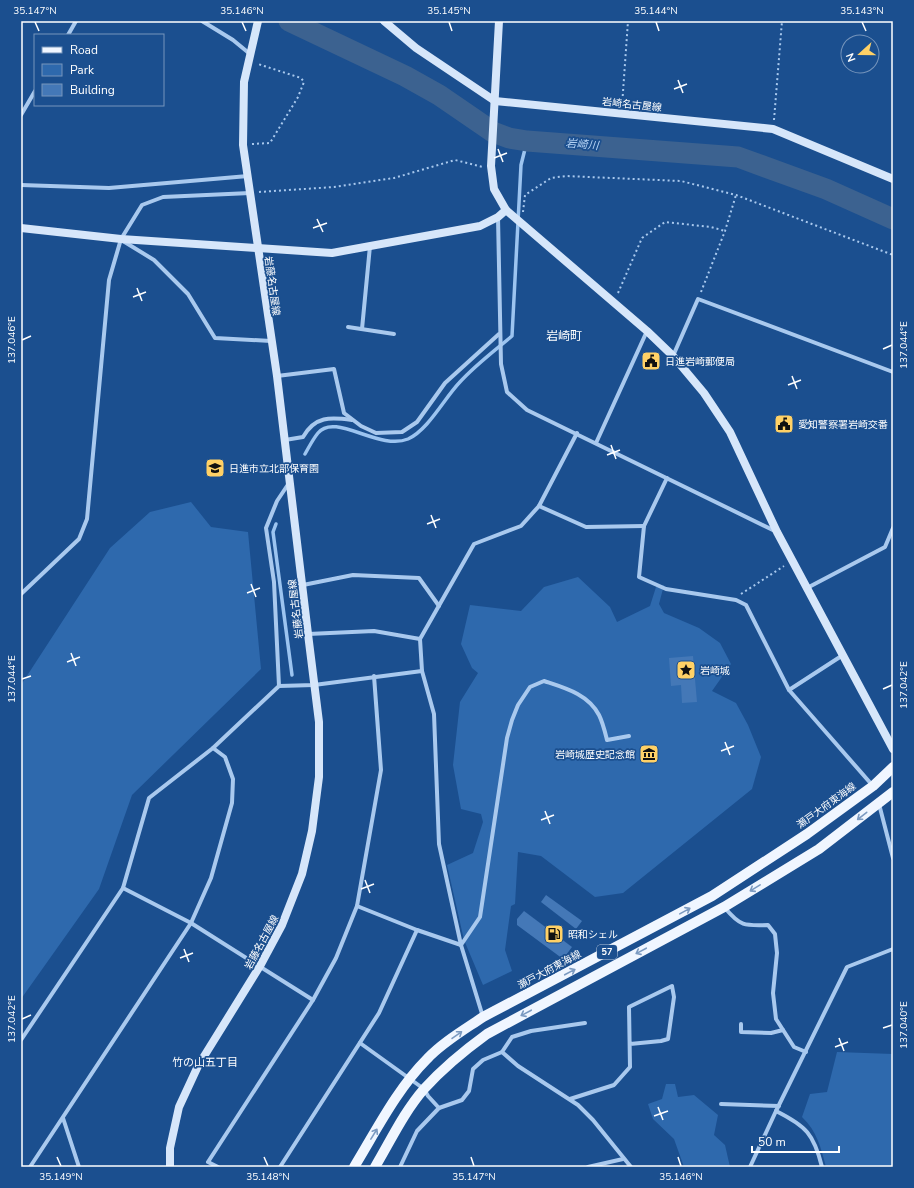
<svg xmlns="http://www.w3.org/2000/svg" width="914" height="1188" font-family="'Nunito Sans','Noto Sans JP',sans-serif">
  <style>
    .green { fill: #2e69ad }
    .lines { fill: none; stroke-linecap: round; stroke-linejoin: round }
    .stream { stroke: #9cc4f0; stroke-width: 3.5 }
    .river { stroke: #3c6290; stroke-width: 21 }
    .building { fill: #4478b7 }
    .path { stroke: #a9c9ee; stroke-width: 2; stroke-dasharray: 2 3; stroke-linecap: butt }
    .street { stroke: #a9c9ee; stroke-width: 4 }
    .secondary { stroke: #d6e6fa; stroke-width: 8 }
    .primary { stroke: #f0f6ff; stroke-width: 10 }
    .oneway { stroke: #7b9ac1 }
    .ticks { fill: none; stroke: #fff; stroke-width: 1.5 }
    .labels { text-anchor: middle; stroke-width: 3.5; stroke-linejoin: round; paint-order: stroke }
    .shield { fill: #1b4f8f; stroke: #bbcadd; stroke-width: 1 }
    .shield-label { font-size: 9px; font-weight: bold; fill: #fff }
    .street-label { font-size: 10px; fill: #fff; stroke: #1b4f8f }
    .poi-label { font-size: 10px; fill: #fff; stroke: #1b4f8f; text-anchor: start }
    .water-label { font-size: 11px; font-style: italic; fill: #b5d3f5; stroke: #1b4f8f }
    .neighbourhood-label { font-size: 11px; fill: #fff; stroke: #1b4f8f }
    .quarter-label { font-size: 12px; fill: #fff; stroke: #1b4f8f }
    .neatline { fill: none; stroke: #fff; stroke-width: 1.5 }
    .ticks-label { font-size: 10px; text-anchor: middle; fill: #fff }
  </style>
  <rect width="100%" height="100%" fill="#1b4f8f"/>
  <!-- green -->
  <g class="green">
    <polygon points="191,502 211,527 248,532 261,669 132,795 99,889 21,999 21,685 110,548 150,512"/>
    <polygon points="578,577 610,607 617,622 650,606 656,587 664,585 659,604 664,613 699,628 720,643 731,664 712,691 736,703 748,725 761,757 752,789 623,893 595,897 541,856 518,852 515,904 511,906 505,950 512,971 483,985 464,940 447,865 473,853 483,822 481,814 461,809 453,765 460,702 478,673 472,668 461,644 470,605 521,611 544,587"/>
    <path d="M837,1052L893,1054V1167H826C821,1148 817,1131 802,1117L810,1094L827,1092Z"/>
    <polygon points="666,1084 675,1084 678,1097 694,1095 718,1115 714,1135 725,1145 730,1167 684,1167 674,1139 653,1119 648,1104 662,1099"/>
  </g>
  <g class="lines">
    <!-- stream -->
    <g class="stream">
      <path d="M305,454C309,447 313,439 318,433C335,412 379,451 408,439C428,430 444,399 459,383C474,366 494,351 512,336L521,165L527,141"/>
      <polyline points="276,524 273,532 292,675"/>
    </g>
    <!-- river -->
    <polyline class="river" points="289,21 405,76 439,95 493,132 509,138 527,141 738,157 826,189 893,219"/>
  </g>
  <!-- building -->
  <g class="building">
    <polygon points="693,656 697,702 682,703 681,685 671,686 669,658"/>
    <polygon points="546,895 582,921 576,929 541,902"/>
    <polygon points="524,911 572,947 563,959 517,925 517,919"/>
  </g>
  <g class="lines">
    <!-- path -->
    <g class="path">
      <polyline points="622,106 628,21"/>
      <polyline points="774,120 782,21"/>
      <polyline points="252,144 270,143 298,97 304,82 301,78 258,64"/>
      <polyline points="259,192 334,187 394,178 455,160 483,167"/>
      <polyline points="523,212 525,195 551,178 566,176 681,181 736,195 893,255"/>
      <polyline points="701,292 725,231 736,195"/>
      <polyline points="618,293 642,238 665,222 711,227 725,231"/>
      <polyline points="741,594 784,566"/>
    </g>
    <!-- street -->
    <g class="street">
      <polyline points="202,21 233,40 250,54"/>
      <polyline points="68,35 76,21"/>
      <polyline points="21,115 35,91"/>
      <polyline points="21,185 109,188 248,176"/>
      <polyline points="498,217 501,364 507,392 527,410 777,532"/>
      <polyline points="123,241 154,260 188,294 215,338 271,341"/>
      <polyline points="348,327 394,334"/>
      <polyline points="362,329 370,246"/>
      <polyline points="673,356 698,299 893,372"/>
      <polyline points="277,376 334,369 344,413 361,426 376,433 402,432 417,422 445,383 499,334"/>
      <path d="M285,440L303,437C315,416 330,417 352,420"/>
      <polyline points="596,443 647,331"/>
      <polyline points="667,478 644,526 639,577 666,589 736,600 746,605 789,690 873,786"/>
      <polyline points="539,506 586,527 644,526"/>
      <polyline points="303,585 353,575 419,578 439,606"/>
      <polyline points="807,588 885,547 893,528"/>
      <polyline points="21,594 79,539 87,519 109,280 121,239 142,205 163,197 250,193"/>
      <polyline points="308,634 374,631 420,639"/>
      <polyline points="279,686 274,582 266,528 277,501 289,483"/>
      <polyline points="789,690 843,655"/>
      <polyline points="879,804 893,858"/>
      <polyline points="123,888 191,923 313,1000"/>
      <polyline points="357,906 417,930 461,945"/>
      <path d="M725,908C740,926 744,926 768,925L775,934L777,953L773,993L776,1019L794,1047L806,1052"/>
      <path d="M461,945L480,917L507,738L512,720L518,705L530,687L544,681C565,688 588,694 599,715C603,723 605,732 607,740L629,736"/>
      <polyline points="483,1017 461,945 439,844 434,714 422,671 420,639 474,544 521,526 539,506 577,433"/>
      <polyline points="741,1024 741,1032 771,1033 783,1030"/>
      <polyline points="21,1040 123,888 149,798 213,748 279,686 314,685 422,671"/>
      <polyline points="360,1043 424,1089 428,1096 439,1108 417,1131 400,1167"/>
      <polyline points="502,1052 518,1066 578,1105 593,1120 631,1167"/>
      <polyline points="570,1099 614,1085 630,1067 629,1007 672,986 674,997 668,1039 661,1041 630,1044"/>
      <polyline points="721,1104 779,1106"/>
      <polyline points="439,1108 462,1100 469,1091 473,1069 483,1060 502,1052 512,1037 531,1031 585,1023"/>
      <path d="M776,1111C806,1126 814,1134 822,1167"/>
      <polyline points="63,1118 79,1167"/>
      <polyline points="30,1167 191,923 211,878 232,803 233,779 225,757 213,748"/>
      <polyline points="218,1167 208,1162 313,1000 336,958 357,906 381,770 374,676"/>
      <polyline points="280,1167 379,1013 417,930"/>
      <polyline points="588,1167 623,1159"/>
      <polyline points="750,1167 776,1111 847,967 893,949"/>
    </g>
    <!-- secondary -->
    <g class="secondary">
      <polyline points="384,21 416,48 495,101 773,129 893,179"/>
      <polyline points="499,21 491,166 494,189 506,210 647,331 673,356 704,393 730,432 777,532 893,749"/>
      <polyline points="21,228 121,239 332,253 480,226 498,217 506,210"/>
      <polyline points="170,1167 170,1148 179,1107 198,1066 260,966 282,925 302,874 312,831 319,777 319,722 308,634 277,376 243,145 244,82 258,21"/>
    </g>
    <!-- primary -->
    <g class="primary">
      <path d="M354,1167C376,1131 397,1089 427,1059C443,1042 464,1030 483,1017L712,896L807,834L873,786L893,767"/>
      <path d="M375,1167C391,1140 404,1112 424,1089C443,1068 465,1050 487,1034L724,907L819,849L893,792"/>
    </g>
  </g>
  <!-- one-way arrows -->
  <defs><path id="oneway-shaft" d="M-6 0H5M1.5-3L5.5 0L1.5 3" fill="none" stroke-width="1.6" stroke-linecap="round" stroke-linejoin="round"/></defs>
  <g class="oneway">
    <use href="#oneway-shaft" transform="translate(862 816) rotate(142)"/>
    <use href="#oneway-shaft" transform="translate(755 888) rotate(149)"/>
    <use href="#oneway-shaft" transform="translate(685 911) rotate(-29)"/>
    <use href="#oneway-shaft" transform="translate(641 951) rotate(152)"/>
    <use href="#oneway-shaft" transform="translate(570 972) rotate(-28)"/>
    <use href="#oneway-shaft" transform="translate(526 1013) rotate(152)"/>
    <use href="#oneway-shaft" transform="translate(457 1035) rotate(-35)"/>
    <use href="#oneway-shaft" transform="translate(374 1134) rotate(-58)"/>
  </g>
  <!-- ticks -->
  <path class="ticks" d="M35,22L39,31M242,22L246,31M449,22L452,31M656,22L659,31M862,22L866,31M678,80L683,93M674,89L687,84M498,149L503,162M494,158L507,153M317,219L323,232M313,228L327,223M137,288L142,301M133,297L146,292M22,340L31,336M883,349L892,345M792,376L797,389M788,385L801,380M611,445L616,459M607,455L620,450M431,515L436,528M427,524L440,519M251,584L256,597M247,593L260,588M71,653L76,666M67,662L80,657M22,679L31,676M883,689L892,685M725,742L730,755M721,751L734,746M545,811L550,824M541,820L554,815M365,880L370,893M361,889L374,884M184,949L189,962M180,958L193,953M22,1019L31,1015M883,1028L892,1025M839,1038L844,1051M835,1047L848,1042M658,1107L663,1120M654,1116L668,1111M57,1157L61,1166M264,1157L268,1166M471,1157L474,1166M678,1157L681,1166"/>
  <!-- icons -->
  <defs>
    <symbol id="civic-square" viewBox="-11 -11 22 22"><rect x="-9" y="-9" width="18" height="18" rx="4" fill="#ffd166" stroke="#1b4f8f"/><path d="M-.6-6.5H3V-4.5H.6V-3L4-1V1h2V6H-6V1h2V-1L-.6-3ZM-1.2 2.5V6h2.4V2.5Z" fill="#111"/></symbol>
    <symbol id="school-square" viewBox="-11 -11 22 22"><rect x="-9" y="-9" width="18" height="18" rx="4" fill="#ffd166" stroke="#1b4f8f"/><path d="M0-5L7-2L0 1L-7-2ZM-4 1L0 2.5L4 1V4Q0 6-4 4Z" fill="#111"/></symbol>
    <symbol id="sight-square" viewBox="-11 -11 22 22"><rect x="-9" y="-9" width="18" height="18" rx="4" fill="#ffd166" stroke="#1b4f8f"/><path d="M0-6L1.8-2.2L6-1.7L2.9 1.2L3.7 5.4L0 3.3L-3.7 5.4L-2.9 1.2L-6-1.7L-1.8-2.2Z" fill="#111"/></symbol>
    <symbol id="museum-square" viewBox="-11 -11 22 22"><rect x="-9" y="-9" width="18" height="18" rx="4" fill="#ffd166" stroke="#1b4f8f"/><path d="M0-6L6-3V-2H-6V-3ZM-5-1h2V3h-2ZM-1-1h2V3h-2ZM3-1h2V3H3ZM-6 4H6V6H-6Z" fill="#111"/></symbol>
    <symbol id="fuel-square" viewBox="-11 -11 22 22"><rect x="-9" y="-9" width="18" height="18" rx="4" fill="#ffd166" stroke="#1b4f8f"/><path d="M-5.5-6h7V0h2V4h1.3V-2.5L3-4.5l.8-.8L6-3V5H2.5V1h-1V6h-7ZM-4.2-4.7v3.2H.2V-4.7Z" fill="#111"/></symbol>
  </defs>
  <g fill-rule="evenodd">
    <use href="#civic-square" x="640" y="350" width="22" height="22"/>
    <use href="#civic-square" x="773" y="413" width="22" height="22"/>
    <use href="#school-square" x="204" y="457" width="22" height="22"/>
    <use href="#sight-square" x="675" y="659" width="22" height="22"/>
    <use href="#museum-square" x="638" y="743" width="22" height="22"/>
    <use href="#fuel-square" x="543" y="923" width="22" height="22"/>
  </g>
  <g class="labels">
    <!-- shield labels -->
    <rect class="shield" x="597" y="945" width="20" height="14" rx="3"/>
    <g class="shield-label">
      <text x="607" y="955">57</text>
    </g>
    <!-- street labels -->
    <g class="street-label">
      <text transform="translate(632 104) rotate(6)" y="4">岩崎名古屋線</text>
      <text transform="translate(273 286) rotate(82)" y="4">岩藤名古屋線</text>
      <text transform="translate(295 609) rotate(-97)" y="4">岩藤名古屋線</text>
      <text transform="translate(826 805) rotate(-36)" y="4">瀬戸大府東海線</text>
      <text transform="translate(261 942) rotate(-62)" y="4">岩藤名古屋線</text>
      <text transform="translate(549 969) rotate(-28)" y="4">瀬戸大府東海線</text>
    </g>
    <!-- poi labels -->
    <g class="poi-label">
      <text x="665" y="365">日進岩崎郵便局</text>
      <text x="798" y="428">愛知警察署岩崎交番</text>
      <text x="229" y="472">日進市立北部保育園</text>
      <text x="700" y="674">岩崎城</text>
      <text x="635" y="758" text-anchor="end">岩崎城歴史記念館</text>
      <text x="568" y="938">昭和シェル</text>
    </g>
    <!-- water labels -->
    <g class="water-label">
      <text transform="translate(582 144) rotate(5)" y="4">岩崎川</text>
    </g>
    <!-- neighbourhood labels -->
    <g class="neighbourhood-label">
      <text x="205" y="1066">竹の山五丁目</text>
    </g>
    <!-- quarter labels -->
    <g class="quarter-label">
      <text x="564" y="340">岩崎町</text>
    </g>
  </g>
  <!-- border -->
  <rect width="914" height="1188" fill="none" stroke="#1b4f8f" stroke-width="44"/>
  <!-- legend -->
  <rect x="34" y="34" width="130" height="72" fill="#1b4f8f" stroke="#7695bc"/>
  <rect x="42" y="47" width="20" height="6" fill="#f0f6ff" stroke="#7695bc"/>
  <text x="70" y="54" font-size="12" fill="#ffffff">Road</text>
  <rect x="42" y="64" width="20" height="12" fill="#2e69ad" stroke="#7695bc"/>
  <text x="70" y="74" font-size="12" fill="#ffffff">Park</text>
  <rect x="42" y="84" width="20" height="12" fill="#4478b7" stroke="#7695bc"/>
  <text x="70" y="94" font-size="12" fill="#ffffff">Building</text>
  <!-- north arrow -->
  <g transform="translate(860 54) rotate(249)"><circle r="19" fill="#1b4f8f" stroke="#7695bc"/>
  <path d="M0-3L7 15L0 10L-7 15Z" fill="#ffd166"/>
  <text y="-6" font-size="11" font-weight="bold" text-anchor="middle" fill="#ffffff">N</text>
  </g>
  <!-- scale -->
  <path d="M752 1146v6h87v-6" fill="none" stroke="#ffffff" stroke-width="2"/>
  <text x="758" y="1146" font-size="12" fill="#ffffff" stroke="#1b4f8f" stroke-width="3" paint-order="stroke">50 m</text>
  <rect x="22" y="22" width="870" height="1144" class="neatline"/>
  <g class="ticks-label">
    <text x="35" y="14">35.147°N</text>
    <text x="242" y="14">35.146°N</text>
    <text x="449" y="14">35.145°N</text>
    <text x="656" y="14">35.144°N</text>
    <text x="862" y="14">35.143°N</text>
    <text transform="translate(11 340) rotate(-90)" y="4">137.046°E</text>
    <text transform="translate(903 345) rotate(-90)" y="4">137.044°E</text>
    <text transform="translate(11 679) rotate(-90)" y="4">137.044°E</text>
    <text transform="translate(903 685) rotate(-90)" y="4">137.042°E</text>
    <text transform="translate(11 1019) rotate(-90)" y="4">137.042°E</text>
    <text transform="translate(903 1025) rotate(-90)" y="4">137.040°E</text>
    <text x="61" y="1180">35.149°N</text>
    <text x="268" y="1180">35.148°N</text>
    <text x="474" y="1180">35.147°N</text>
    <text x="681" y="1180">35.146°N</text>
  </g>
</svg>
